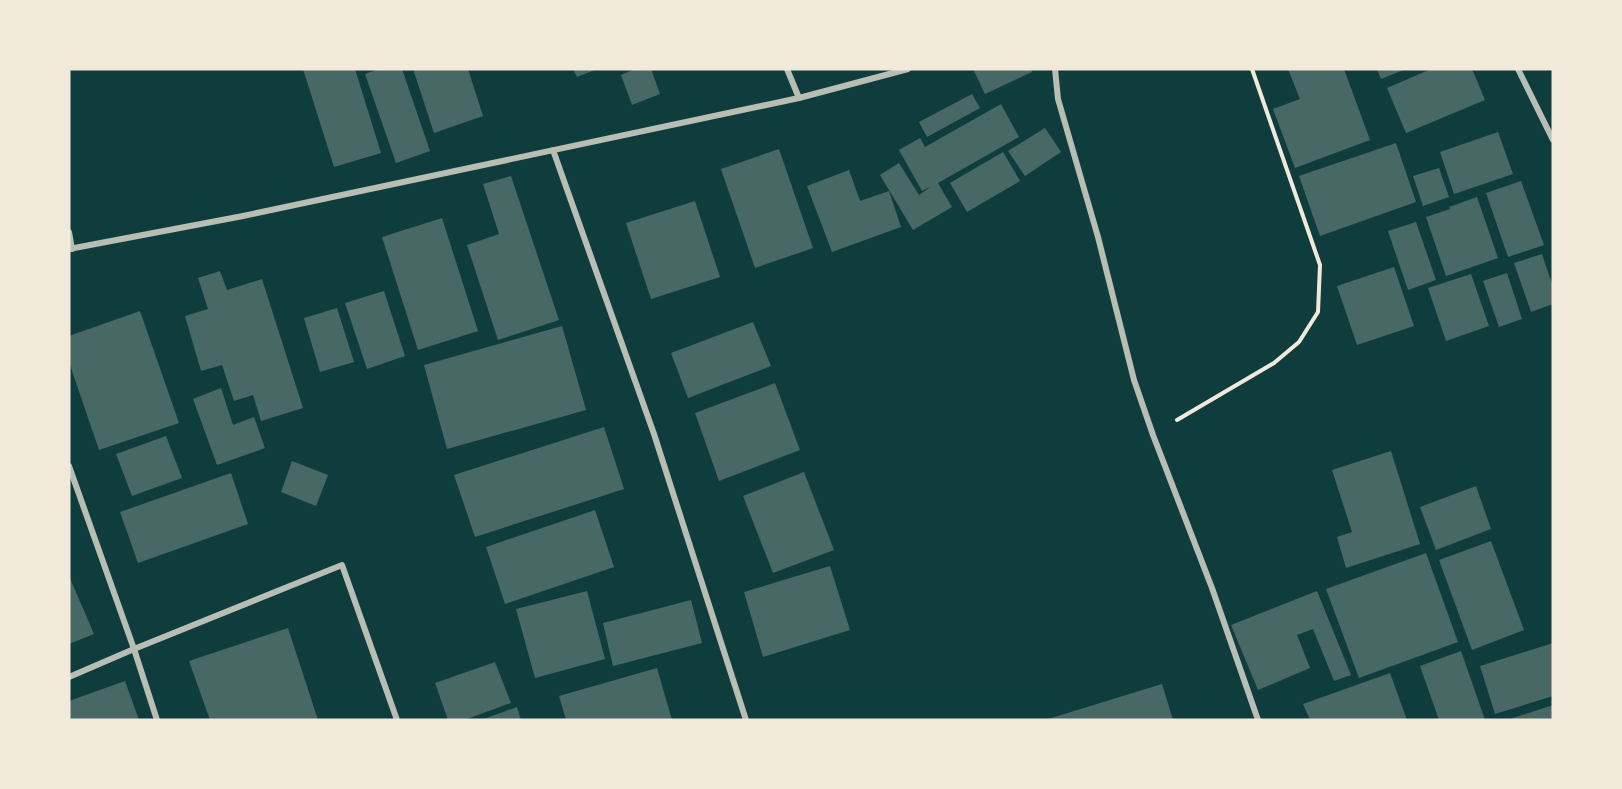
<svg xmlns="http://www.w3.org/2000/svg" width="1622" height="789" font-family="'Open Sans',sans-serif">
  <style>
    .building { fill: #486865 }
    .lines { fill: none; stroke-linecap: round; stroke-linejoin: round }
    .path { stroke: #f1e9da; stroke-width: 4 }
    .minor { stroke: #b8beb3; stroke-width: 6 }
  </style>
  <rect width="100%" height="100%" fill="#0f3d3e"/>
  <!-- building -->
  <g class="building">
    <polygon points="303,69 355,69 381,153 334,167"/>
    <polygon points="379,69 402,69 430,151 396,163 365,74"/>
    <polygon points="413,69 468,69 483,116 434,133"/>
    <polygon points="573,69 597,69 577,77"/>
    <polygon points="635,69 651,69 660,94 632,105 621,75"/>
    <polygon points="973,69 1031,69 1032,72 985,94"/>
    <polygon points="1288,69 1344,69 1370,140 1295,168 1273,109 1300,99"/>
    <polygon points="1377,69 1406,69 1381,79"/>
    <polygon points="1431,69 1472,69 1485,100 1406,133 1387,88"/>
    <polygon points="972,94 980,108 927,137 919,122"/>
    <polygon points="1001,104 1019,137 938,183 952,207 913,230 880,175 899,163 919,195 932,186 922,191 899,150 920,138 925,147"/>
    <polygon points="1045,128 1061,152 1025,176 1008,151"/>
    <polygon points="1498,132 1513,174 1454,194 1440,152"/>
    <polygon points="1396,143 1416,202 1320,236 1299,176"/>
    <polygon points="779,149 813,248 755,268 721,169"/>
    <polygon points="1003,152 1020,181 967,212 950,183"/>
    <polygon points="1439,168 1449,197 1423,206 1413,176"/>
    <polygon points="849,170 860,201 889,191 901,227 832,252 807,186"/>
    <polygon points="511,176 559,320 498,340 467,245 499,234 483,184"/>
    <polygon points="1521,181 1544,245 1508,257 1486,193"/>
    <polygon points="1477,197 1498,258 1446,276 1426,217 1450,209 1449,207"/>
    <polygon points="695,201 720,277 651,299 626,223"/>
    <polygon points="442,218 478,331 418,350 382,237"/>
    <polygon points="1416,222 1436,280 1408,290 1388,231"/>
    <polygon points="1542,254 1553,287 1553,304 1531,312 1514,263"/>
    <polygon points="1394,267 1414,326 1357,345 1337,286"/>
    <polygon points="220,271 227,290 262,279 303,408 261,421 253,395 234,401 222,365 201,371 185,316 208,309 198,278"/>
    <polygon points="1507,273 1522,319 1499,327 1483,281"/>
    <polygon points="1471,274 1489,326 1446,341 1428,288"/>
    <polygon points="384,291 405,356 367,369 345,303"/>
    <polygon points="337,308 354,362 320,372 304,318"/>
    <polygon points="140,311 179,423 99,450 69,362 69,336"/>
    <polygon points="753,322 771,366 688,398 671,353"/>
    <polygon points="562,326 586,410 447,449 424,365"/>
    <polygon points="775,383 800,450 719,481 695,413"/>
    <polygon points="221,388 233,425 254,417 265,448 217,465 193,399"/>
    <polygon points="604,427 624,489 475,537 454,475"/>
    <polygon points="166,436 182,478 132,496 116,454"/>
    <polygon points="1391,451 1420,544 1346,568 1337,537 1352,532 1332,470"/>
    <polygon points="292,461 328,475 316,506 281,492"/>
    <polygon points="804,472 834,550 773,573 743,496"/>
    <polygon points="231,473 248,524 138,563 120,512"/>
    <polygon points="1476,486 1491,529 1436,550 1420,507"/>
    <polygon points="595,510 614,567 505,604 486,547"/>
    <polygon points="1491,541 1524,630 1472,650 1439,560"/>
    <polygon points="1426,553 1458,642 1359,678 1326,589"/>
    <polygon points="830,566 850,630 763,657 744,592"/>
    <polygon points="69,576 94,634 69,644"/>
    <polygon points="587,591 605,659 535,678 516,609"/>
    <polygon points="1317,591 1351,675 1334,681 1313,629 1297,635 1310,668 1258,690 1231,625"/>
    <polygon points="691,600 702,643 613,666 603,623"/>
    <polygon points="288,628 318,720 210,720 189,661"/>
    <polygon points="1553,643 1553,696 1495,714 1480,666"/>
    <polygon points="1461,651 1485,720 1439,720 1420,666"/>
    <polygon points="495,662 511,703 464,720 448,720 435,683"/>
    <polygon points="657,668 672,720 566,720 559,696"/>
    <polygon points="1390,673 1407,720 1310,720 1303,704"/>
    <polygon points="125,681 139,720 69,720 69,701"/>
    <polygon points="1162,684 1173,720 1049,720 1048,719"/>
    <polygon points="1553,705 1553,720 1507,720"/>
    <polygon points="517,707 521,720 481,720"/>
  </g>
  <g class="lines">
    <!-- path -->
    <polyline class="path" points="1177,420 1274,363 1299,342 1318,312 1320,265 1252,69"/>
    <!-- minor -->
    <g class="minor">
      <polyline points="787,69 799,98"/>
      <polyline points="1055,69 1058,99 1098,237 1134,380 1153,435 1212,588 1258,720"/>
      <polyline points="1518,69 1553,140"/>
      <polyline points="553,150 654,434 746,720"/>
      <polyline points="69,232 72,249"/>
      <polyline points="69,249 243,216 799,98 908,69"/>
      <polyline points="69,466 134,649 157,720"/>
      <polyline points="69,677 134,649 342,565 397,720"/>
    </g>
  </g>
  <!-- border -->
  <rect width="1622" height="789" fill="none" stroke="#f1e9da" stroke-width="141"/>
</svg>
